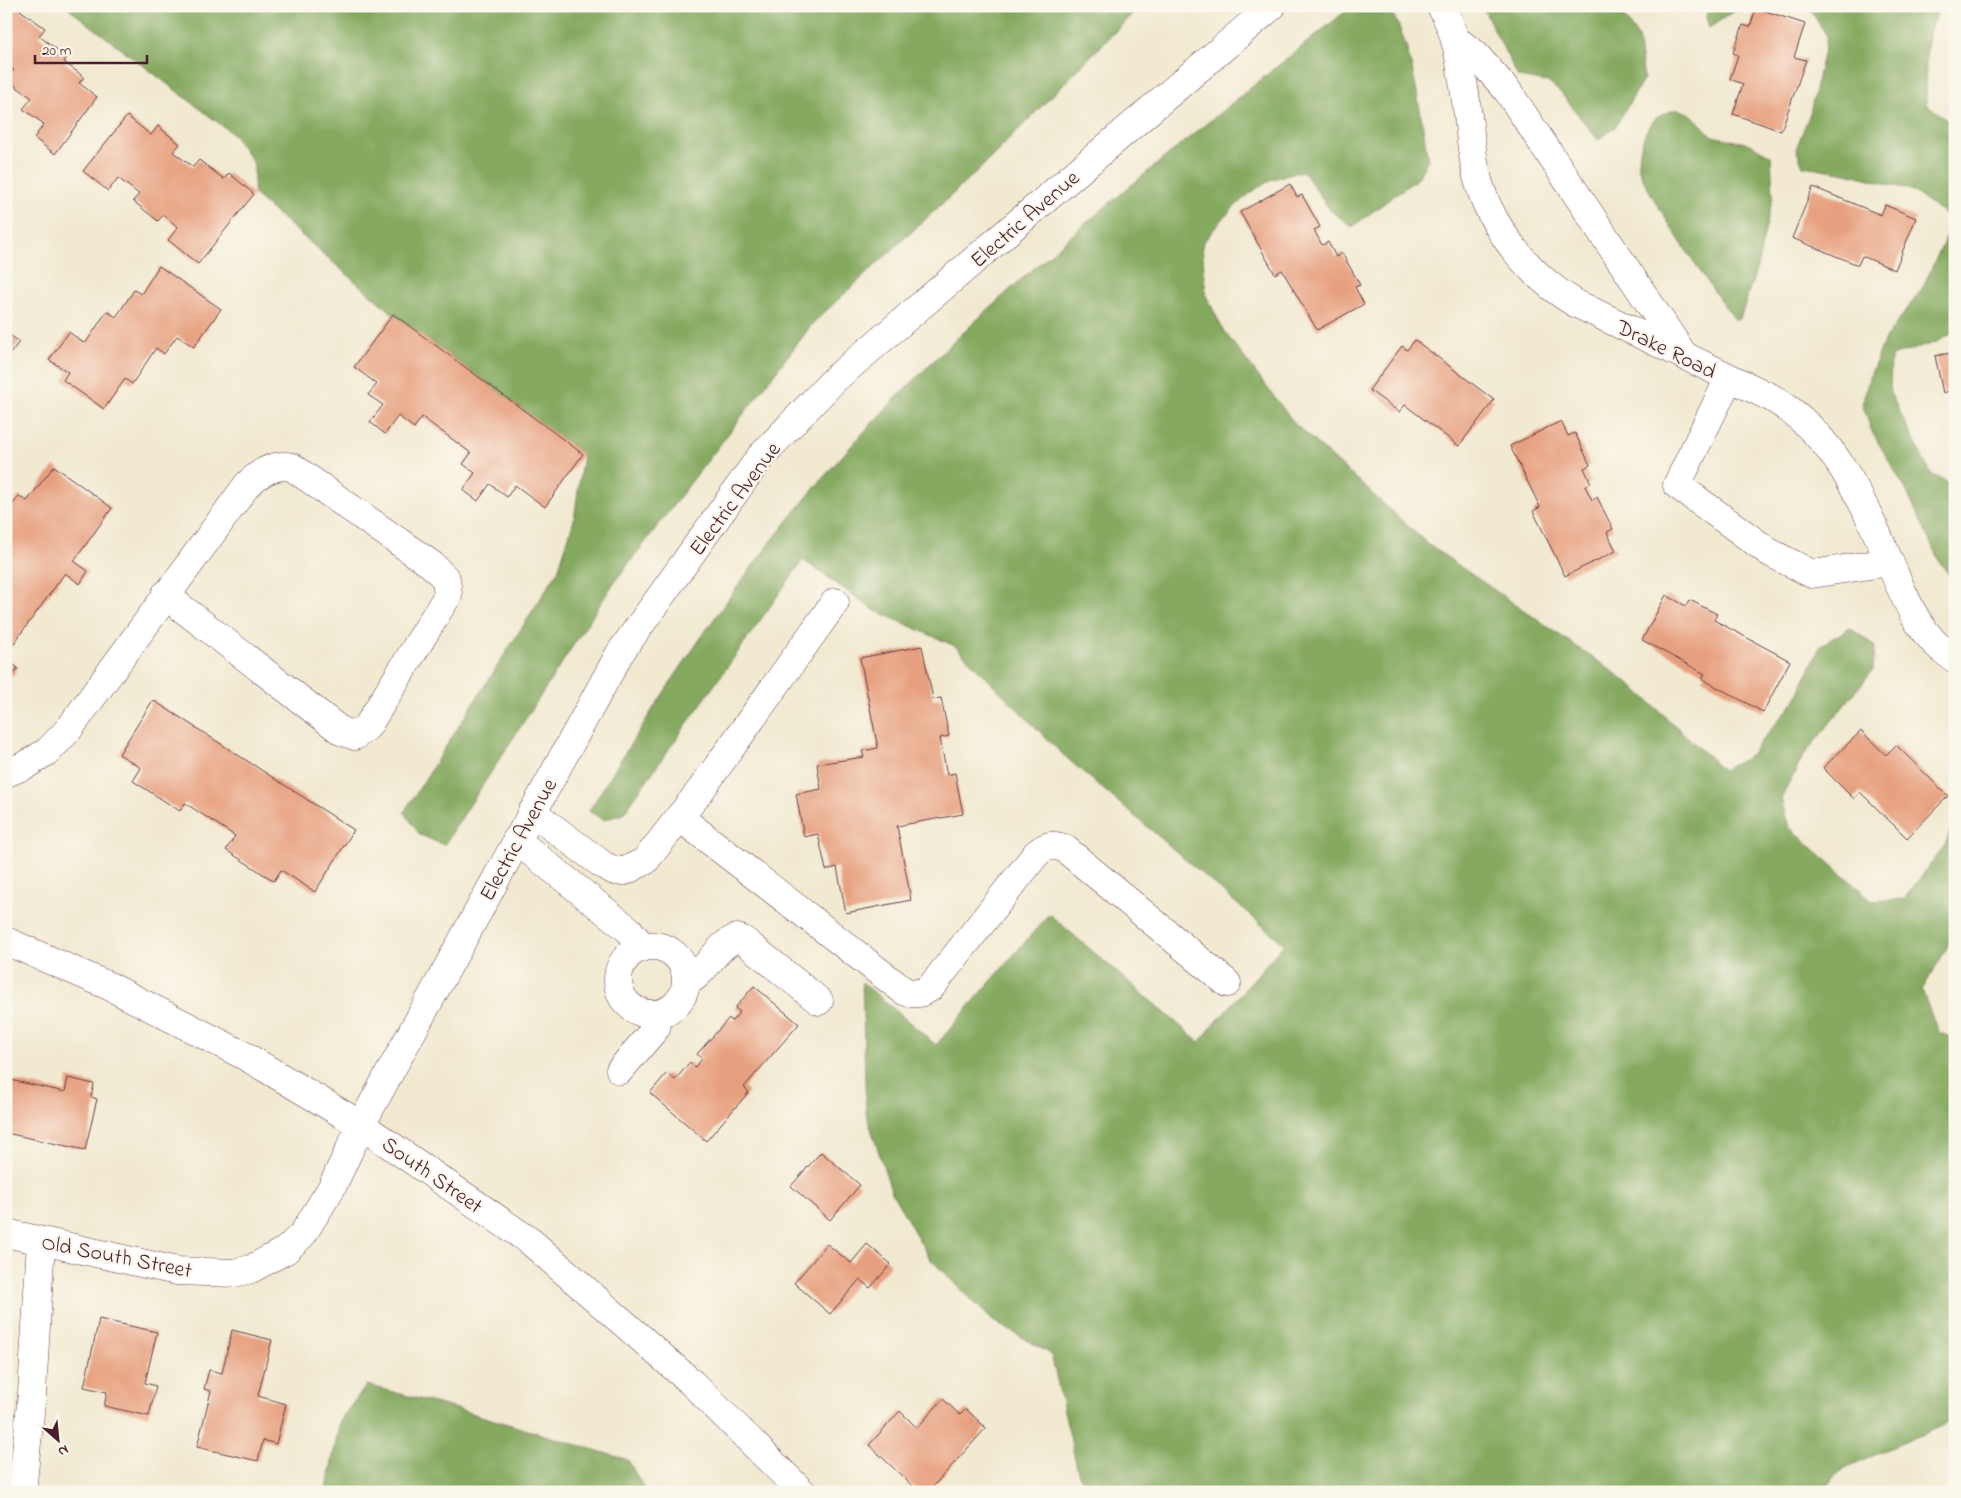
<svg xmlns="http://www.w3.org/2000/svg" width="1961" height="1498" font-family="'Indie Flower',sans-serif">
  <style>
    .forest { fill: #84a95f; stroke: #676445 }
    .building { fill: #e7a07f }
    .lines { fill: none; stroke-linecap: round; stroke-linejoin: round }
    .minor-casing { stroke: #633d44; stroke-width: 29 }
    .major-casing { stroke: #633d44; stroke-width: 29 }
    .minor { stroke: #fff; stroke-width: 28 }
    .major { stroke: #fff; stroke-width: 28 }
    .labels { text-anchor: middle; stroke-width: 4.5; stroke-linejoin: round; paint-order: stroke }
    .street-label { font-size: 22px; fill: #4a1f2b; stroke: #fbf7ec }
  </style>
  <rect width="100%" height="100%" fill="#fbf7ec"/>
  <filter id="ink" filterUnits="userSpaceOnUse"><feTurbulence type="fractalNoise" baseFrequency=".02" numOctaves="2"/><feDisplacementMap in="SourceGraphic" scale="10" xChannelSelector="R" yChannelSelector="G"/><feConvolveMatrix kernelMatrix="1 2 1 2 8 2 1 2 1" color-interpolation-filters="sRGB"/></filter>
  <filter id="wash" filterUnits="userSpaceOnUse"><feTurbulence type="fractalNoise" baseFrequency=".0096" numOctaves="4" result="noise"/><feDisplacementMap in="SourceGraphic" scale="20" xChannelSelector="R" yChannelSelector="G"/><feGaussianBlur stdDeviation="1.12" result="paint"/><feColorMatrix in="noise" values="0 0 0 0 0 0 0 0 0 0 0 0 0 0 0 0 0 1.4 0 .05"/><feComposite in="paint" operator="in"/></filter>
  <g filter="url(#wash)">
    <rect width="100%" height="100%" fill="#f1e9d0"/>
    <!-- forest -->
    <g class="forest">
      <polygon points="65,6 1140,6 983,166 814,322 613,584 444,845 420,835 404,812 558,571 574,520 583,454 393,314 254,194 254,164 233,134"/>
      <path d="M1352,6H1387C1412,36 1421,119 1428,159L1418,178L1352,227L1330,210L1303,171C1257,177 1229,210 1202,244L1206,295L1223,330L1295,424L1429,545L1628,682L1723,770L1747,758L1795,701L1821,645L1850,628L1875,646L1873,670L1804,755L1781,799L1789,827L1873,901L1904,899L1944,847L1955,820V934L1922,990L1938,1032L1955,1039V1420L1845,1468L1819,1492H1094L1079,1476L1051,1354L993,1321L930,1259L892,1193L866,1113L862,982L936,1045L1049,914L1199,1042L1284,944L1061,753L955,646L874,610L803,560L623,814L603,820L589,811C674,672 765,536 877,418C1022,266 1190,138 1352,6Z"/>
      <polygon points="1482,6 1617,6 1638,37 1644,79 1615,127 1598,140 1561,93 1548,82 1518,77"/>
      <polygon points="1708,6 1742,6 1709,28 1706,17"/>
      <path d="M1804,6H1942C1921,32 1927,73 1926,104L1955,125V332L1934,343L1891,356L1890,393L1931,474L1955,485V583L1939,561L1906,490L1872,432L1862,404L1869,379L1885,339L1922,289L1954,220L1911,190L1847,173L1803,166L1796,149L1810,113L1827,36L1809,8Z"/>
      <path d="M1677,109L1691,114L1712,136L1750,144L1771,156L1773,196L1757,267L1740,319L1736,320C1721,305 1640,184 1639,168C1638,154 1643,132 1653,121C1658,115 1670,112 1677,109Z"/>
      <polygon points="367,1385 464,1411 628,1460 646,1492 326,1492 340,1420"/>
    </g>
    <g id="blocks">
      <!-- building -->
      <g class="building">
        <polygon points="6,6 23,6 20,10 45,28 39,36 67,57 64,62 84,77 79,83 97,97 55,154 34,138 44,124 23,109 32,98 7,80 14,70 6,64"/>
        <polygon points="1756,8 1805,24 1794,57 1806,60 1781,131 1733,114 1743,84 1730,79 1738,55 1733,53 1743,25 1750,27"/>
        <polygon points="127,116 151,135 158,126 180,144 173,152 193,167 199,160 224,179 229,173 254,194 198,264 168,240 178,227 163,215 158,221 133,201 139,194 118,178 108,191 83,171"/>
        <polygon points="1290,184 1297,197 1302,195 1320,227 1314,230 1322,245 1328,242 1336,257 1342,253 1360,285 1355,287 1364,304 1317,330 1282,270 1275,274 1240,212"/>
        <polygon points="1813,187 1881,215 1885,205 1916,218 1895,270 1862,256 1858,265 1792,238"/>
        <polygon points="159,266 221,309 194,347 177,336 164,354 156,348 132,384 125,379 104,409 63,380 68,372 49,360 69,332 85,344 107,311 116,317 134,290 141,294"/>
        <polygon points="393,314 583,454 545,507 515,485 507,497 490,484 478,501 463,490 475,473 463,464 471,453 422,417 414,428 398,416 385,434 370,422 383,405 368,395 377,384 354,367"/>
        <polygon points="6,332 19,342 6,359"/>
        <polygon points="1415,340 1494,400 1459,446 1405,405 1399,412 1369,390 1402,346 1407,350"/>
        <polygon points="1955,352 1955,394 1954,394 1953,390 1943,393 1935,356"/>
        <polygon points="1561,421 1568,436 1575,433 1590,465 1584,468 1591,483 1585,486 1592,500 1597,497 1613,529 1607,532 1616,551 1565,576 1533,511 1540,507 1510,446"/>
        <polygon points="54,466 112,508 74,561 88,571 80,584 65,573 6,654 6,514 19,496 27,501"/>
        <polygon points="1666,595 1686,606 1690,600 1717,614 1714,620 1790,661 1763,712 1702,679 1705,674 1642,640"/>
        <polygon points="922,646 933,699 941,698 949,736 940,738 947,775 955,773 963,814 897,826 911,900 846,913 837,867 826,870 818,834 804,837 796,794 821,789 817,764 864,757 862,751 878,748 860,658"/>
        <polygon points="6,659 18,668 10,679 6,676"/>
        <polygon points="153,700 354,830 315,892 281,870 274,881 226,850 235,836 185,803 180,811 133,781 141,768 119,754"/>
        <polygon points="1861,731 1886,755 1896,745 1948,796 1907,838 1860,792 1854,799 1823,768"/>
        <polygon points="754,986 799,1024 744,1087 749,1092 706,1141 650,1093 667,1073 675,1080 690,1062 695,1067 702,1059 697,1054 729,1018 732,1021 740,1012 735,1008"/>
        <polygon points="68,1078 94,1084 91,1097 97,1099 85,1150 6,1133 6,1079 65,1092"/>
        <polygon points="821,1152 860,1185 830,1220 791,1186"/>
        <polygon points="827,1244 851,1263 867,1244 891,1264 870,1288 860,1279 830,1314 794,1283"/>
        <polygon points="99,1319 157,1332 145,1383 156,1386 149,1416 104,1406 107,1392 84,1387"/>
        <polygon points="232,1330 272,1340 258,1396 286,1404 276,1444 263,1440 258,1461 197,1447 211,1391 204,1389 209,1370 222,1373"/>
        <polygon points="943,1399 960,1415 966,1409 986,1428 928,1492 919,1492 869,1445 900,1411 917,1428"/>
      </g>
    </g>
  </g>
  <g filter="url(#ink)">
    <use href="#blocks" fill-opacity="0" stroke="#633d44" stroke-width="1"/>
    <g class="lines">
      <defs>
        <g id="minor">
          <path d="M1441,6C1458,36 1461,68 1466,101C1470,127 1471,155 1478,180C1492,230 1531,277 1575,303L1772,398C1837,436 1864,504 1893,570C1908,605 1921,638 1955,659"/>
          <polyline points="1456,40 1474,53 1507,90 1683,354"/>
          <polyline points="1729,378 1677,485 1769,552 1812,574 1889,562"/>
          <path d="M6,773L26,765L48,751L69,729L247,485C259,473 274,463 292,467L432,565L446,579L448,595L367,727L355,736L341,731L165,595"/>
          <polyline points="532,812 603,865 615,871 625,871 645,861 700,791 835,602"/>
          <path d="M679,817L904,991C915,995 921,994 931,987L1037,853C1047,845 1052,844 1064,848L1227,983"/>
          <polyline points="516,840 629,930 638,941 640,948"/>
          <circle cx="652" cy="980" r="34"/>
          <path d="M687,982C707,972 715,946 737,938L743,940L819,1001"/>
          <polyline points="620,1070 656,1028 659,1014"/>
          <polyline points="6,1233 177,1271 234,1273 251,1269 286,1250 303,1234 332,1187 361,1125"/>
          <polyline points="22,1492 32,1393 41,1242"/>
        </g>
        <g id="major">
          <polyline points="6,941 109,986 245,1056 361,1125 531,1242 692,1383 802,1492"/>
          <polyline points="361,1125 620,653 761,456 835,379 1272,6"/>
        </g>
      </defs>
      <!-- minor casing -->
      <use href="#minor" class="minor-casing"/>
      <!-- major casing -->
      <use href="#major" class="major-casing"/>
      <!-- minor -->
      <use href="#minor" class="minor"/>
      <!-- major -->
      <use href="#major" class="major"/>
    </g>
  </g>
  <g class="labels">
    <!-- street labels -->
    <g class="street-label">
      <text transform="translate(1024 218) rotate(-41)" y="8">Electric Avenue</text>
      <text transform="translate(1667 348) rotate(26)" y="8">Drake Road</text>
      <text transform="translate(734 498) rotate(-53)" y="8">Electric Avenue</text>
      <text transform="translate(517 839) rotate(-61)" y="8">Electric Avenue</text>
      <text transform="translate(433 1174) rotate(35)" y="8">South Street</text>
      <text transform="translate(117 1255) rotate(11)" y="8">Old South Street</text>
    </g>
  </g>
  <!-- margin -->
  <rect width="1961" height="1498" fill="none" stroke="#fbf7ec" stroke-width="25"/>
  <!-- north arrow -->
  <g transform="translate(58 1440) rotate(153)" stroke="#fbf7ec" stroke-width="4" paint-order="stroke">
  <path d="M0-4L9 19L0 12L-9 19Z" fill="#4a1f2b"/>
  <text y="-8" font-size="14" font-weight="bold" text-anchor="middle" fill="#4a1f2b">N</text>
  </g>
  <!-- scale -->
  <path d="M35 55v8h112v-8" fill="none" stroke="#4a1f2b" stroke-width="2.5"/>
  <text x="42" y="55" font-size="15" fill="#4a1f2b" stroke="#fbf7ec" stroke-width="4" paint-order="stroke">20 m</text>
</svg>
